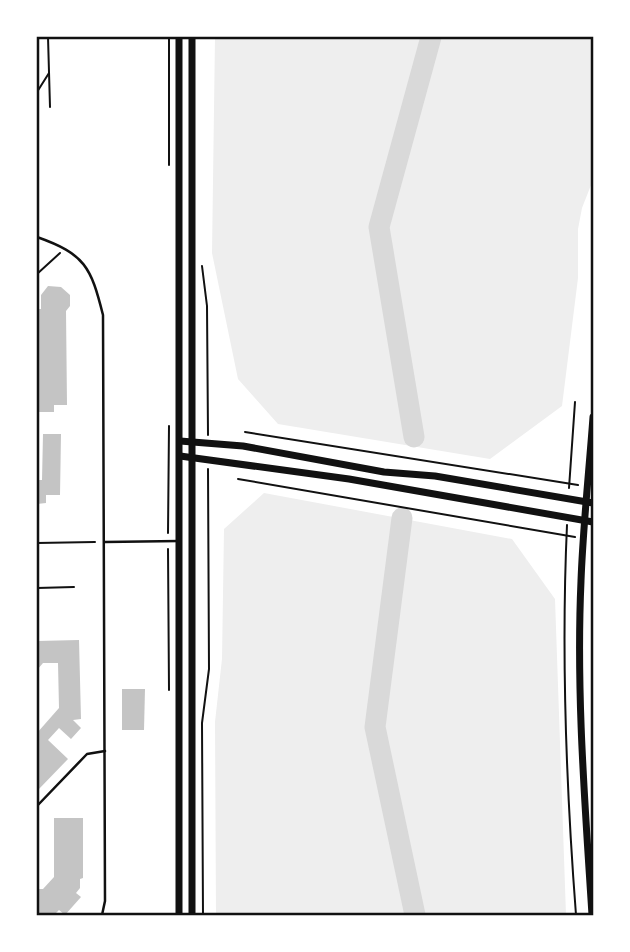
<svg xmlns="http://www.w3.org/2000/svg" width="630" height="952" font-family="'IBM Plex Sans',sans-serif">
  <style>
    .green { fill: #eee }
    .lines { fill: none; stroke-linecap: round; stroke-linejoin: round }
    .river { stroke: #d9d9d9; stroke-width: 21 }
    .building { fill: #c4c4c4 }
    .path { stroke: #111; stroke-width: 2 }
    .service { stroke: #111; stroke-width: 2.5 }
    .tertiary { stroke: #111; stroke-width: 7 }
    .neatline { fill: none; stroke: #111; stroke-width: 2.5 }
  </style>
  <rect width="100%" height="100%" fill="#fff"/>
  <!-- green -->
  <g class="green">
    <polygon points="215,37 593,37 593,180 582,208 578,229 578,278 562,406 490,459 278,424 238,379 212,253"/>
    <polygon points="264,493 512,539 555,599 566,915 216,915 215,722 222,659 224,529"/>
  </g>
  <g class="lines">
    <!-- river -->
    <g class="river">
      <polyline points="414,437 379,227 431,37"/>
      <polyline points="402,518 375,727 415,915"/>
    </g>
  </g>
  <!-- building -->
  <g class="building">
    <polygon points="48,286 61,287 70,295 70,306 66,311 67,405 54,405 54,412 37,412 37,309 41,309 41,295"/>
    <polygon points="43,434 61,434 60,495 46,495 46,503 37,504 37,480 42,480"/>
    <polygon points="79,640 81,719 73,720 81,728 71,739 59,728 48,740 68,759 37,791 37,733 59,708 58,663 43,663 37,670 37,641"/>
    <polygon points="122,689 145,689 144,730 122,730"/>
    <polygon points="54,818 83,818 83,878 80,879 80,888 76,893 81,897 65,915 59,910 54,915 37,915 37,889 43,889 54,877"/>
  </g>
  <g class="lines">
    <!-- path -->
    <g class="path">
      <polyline points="48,37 50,107"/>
      <polyline points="169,37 169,165"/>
      <polyline points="37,92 49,73"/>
      <polyline points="202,266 207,306 208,435"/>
      <polyline points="37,274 60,253"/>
      <polyline points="245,432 578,485"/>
      <polyline points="238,479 575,537"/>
      <polyline points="569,488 575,402"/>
      <path d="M567,525C561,656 566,785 576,915"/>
      <polyline points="168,533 169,426"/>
      <polyline points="37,543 95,542"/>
      <polyline points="168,549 169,690"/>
      <polyline points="37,588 74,587"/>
      <polyline points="37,842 37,874"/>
      <polyline points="203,915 202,723 209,669 208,469"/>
    </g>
    <!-- service -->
    <g class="service">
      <path d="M37,237C85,254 91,267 103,315L105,901L102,915"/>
      <polyline points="105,542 179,541"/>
      <polyline points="37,806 87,754 105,751"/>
    </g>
    <!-- tertiary -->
    <g class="tertiary">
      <polyline points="180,441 243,446 384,472 435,476 593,503"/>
      <polyline points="180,456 349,479 593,522"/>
      <polyline points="179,915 179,37"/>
      <polyline points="192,915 192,37"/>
      <path d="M592,915C585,804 576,692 581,581C583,526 589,472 593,417"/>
    </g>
  </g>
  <!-- border -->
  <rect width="630" height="952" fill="none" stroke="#ffffff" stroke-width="77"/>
  <rect x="38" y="38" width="554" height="876" class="neatline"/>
</svg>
